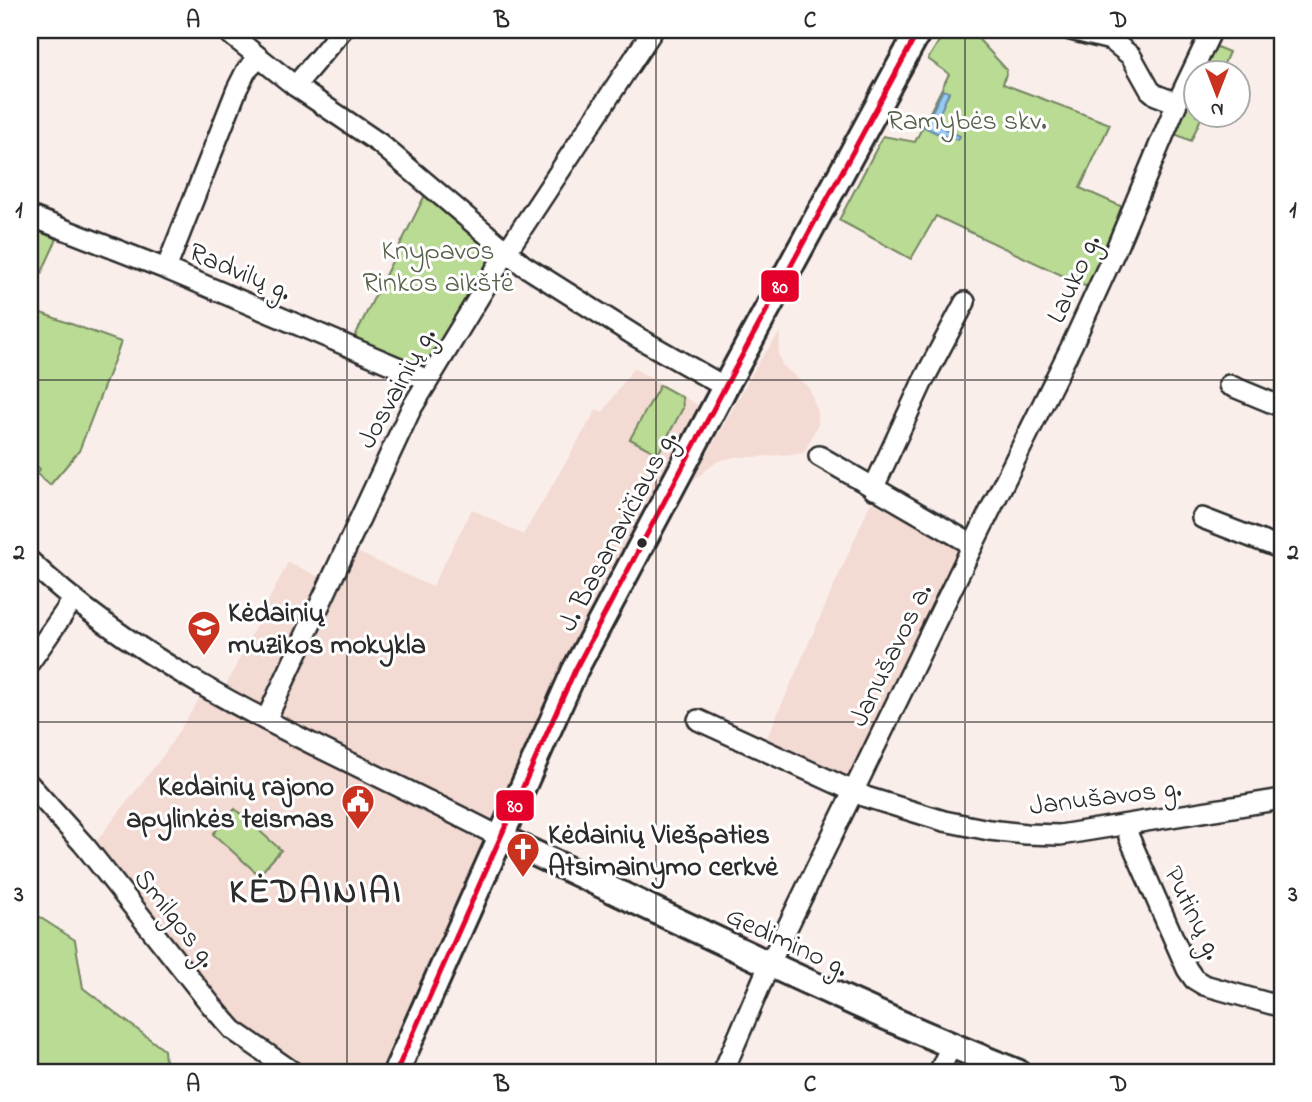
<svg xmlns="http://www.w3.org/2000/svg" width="1312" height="1102" font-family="'Indie Flower',sans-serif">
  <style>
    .built { fill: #f3dad3 }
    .green { fill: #badb94; stroke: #728360; stroke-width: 2 }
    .water { fill: #95caf3; stroke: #6b8aa3; stroke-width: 2 }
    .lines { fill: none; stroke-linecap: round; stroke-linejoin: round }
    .minor-casing { stroke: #2b2b2b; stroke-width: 24 }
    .major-casing { stroke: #2b2b2b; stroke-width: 30 }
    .minor { stroke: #fff; stroke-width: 19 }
    .major { stroke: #fff; stroke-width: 24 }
    .bus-1-casing { stroke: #fff; stroke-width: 10 }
    .bus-1 { stroke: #e4002b; stroke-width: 5 }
    .grid { fill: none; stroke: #2b2b2b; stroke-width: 2; stroke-opacity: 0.55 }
    .bus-dot { fill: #2b2b2b; stroke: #fff; stroke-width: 2.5 }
    .labels { text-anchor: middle; stroke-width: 6; stroke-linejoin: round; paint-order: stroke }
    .park-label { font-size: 28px; fill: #56604a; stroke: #fff }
    .street-label { font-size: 28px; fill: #2b2b2b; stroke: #fff }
    .poi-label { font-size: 28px; font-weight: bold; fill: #2b2b2b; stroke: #fff; text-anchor: start }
    .district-label { font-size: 35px; font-weight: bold; letter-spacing: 2px; fill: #2b2b2b; stroke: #fff }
    .line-badge { stroke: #fff; stroke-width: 2.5 }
    .badge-label { font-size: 19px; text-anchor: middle; font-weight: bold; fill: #fff }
    .neatline { fill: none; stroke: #2b2b2b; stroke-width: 2.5 }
    .grid-label { font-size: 23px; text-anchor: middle; font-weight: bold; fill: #2b2b2b }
  </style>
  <rect width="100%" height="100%" fill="#faeeeb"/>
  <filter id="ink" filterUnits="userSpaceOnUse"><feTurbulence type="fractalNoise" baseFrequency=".0143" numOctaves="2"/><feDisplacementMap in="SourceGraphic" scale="14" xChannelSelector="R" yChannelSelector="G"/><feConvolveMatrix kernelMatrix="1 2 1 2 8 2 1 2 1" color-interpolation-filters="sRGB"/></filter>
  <g filter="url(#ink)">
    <!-- built -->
    <g class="built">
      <polygon points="781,331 778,354 782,365 809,388 817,410 818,424 804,453 758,457 735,457 718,461 692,481 760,360"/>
      <polygon points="633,368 703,408 487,842 382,1072 313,1072 230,1016 96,842 165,753 203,693 225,687 288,562 319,577 336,542 432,587 472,509 523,535 597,409 603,412"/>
      <polygon points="871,502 965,549 853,778 767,738"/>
    </g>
    <!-- green -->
    <g class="green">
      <polygon points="946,30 970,30 1007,70 1003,84 1110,124 1080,188 1125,208 1091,289 936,216 911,259 839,220 883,136 915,142 949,74 928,59"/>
      <polygon points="1212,45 1229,52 1220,73 1200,74"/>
      <polygon points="1196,82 1196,116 1202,116 1191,141 1175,134"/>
      <polygon points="425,195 495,254 429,368 354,338"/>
      <polygon points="30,228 57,239 30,298"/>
      <polygon points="30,309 121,342 79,451 50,485 37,474 40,469 30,461"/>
      <polygon points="660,385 682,397 683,408 658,454 630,439"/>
      <polygon points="235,809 281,850 259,875 213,834"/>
      <polygon points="30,911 75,940 83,988 164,1050 166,1072 30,1072"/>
    </g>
    <!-- water -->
    <polygon class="water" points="943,90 949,92 935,124 960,136 958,140 941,135 924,127"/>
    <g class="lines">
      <defs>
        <g id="minor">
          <polyline points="225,30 295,86 379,143 523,265 637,337 725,387"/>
          <polyline points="1071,30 1111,40 1131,56 1150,90 1156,95 1177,103"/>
          <polyline points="295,86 342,30"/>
          <polyline points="30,216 166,269 428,380"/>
          <polyline points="166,269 237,89 246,71 259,58"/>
          <polyline points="1229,385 1282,407"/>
          <polyline points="819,456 973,545"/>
          <polyline points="873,489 923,381 965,302"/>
          <polyline points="1202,518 1282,549"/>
          <path d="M30,561C156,682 345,756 500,837"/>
          <polyline points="30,662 73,600"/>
          <polyline points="266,720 411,409 507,251 653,30"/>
          <polyline points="698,720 866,797 944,821 989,830 1026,834 1060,835 1282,799"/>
          <polyline points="30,785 85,846 211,1005 233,1030 293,1072"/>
          <polyline points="1127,825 1129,837 1187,969 1194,979 1204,985 1282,1007"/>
          <polyline points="723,1072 769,965 973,545 1072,345 1116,249 1177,103 1212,30"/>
          <polyline points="939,1072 951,1046"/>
        </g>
        <g id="major">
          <path d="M500,837C671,917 841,1002 1017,1072"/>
          <polyline points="396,1072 575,670 725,387 919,30"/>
        </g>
      </defs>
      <!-- minor casing -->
      <use href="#minor" class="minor-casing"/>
      <!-- major casing -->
      <use href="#major" class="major-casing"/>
      <!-- minor -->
      <use href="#minor" class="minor"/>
      <!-- major -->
      <use href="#major" class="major"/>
      <defs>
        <polyline id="bus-1" points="396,1072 575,670 725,387 919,30"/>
      </defs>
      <!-- bus-1 casing -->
      <use href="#bus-1" class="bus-1-casing"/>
      <!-- bus-1 -->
      <use href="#bus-1" class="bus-1"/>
    </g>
  </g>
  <!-- grid -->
  <path class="grid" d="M347,30V1072M656,30V1072M965,30V1072M30,380H1282M30,722H1282"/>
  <!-- icons -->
  <defs>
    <symbol id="school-pin" viewBox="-11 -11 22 30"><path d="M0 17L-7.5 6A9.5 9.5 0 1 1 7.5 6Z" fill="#c8321e" stroke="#fff"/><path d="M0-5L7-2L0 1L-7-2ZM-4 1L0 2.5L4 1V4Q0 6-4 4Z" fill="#fff"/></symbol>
    <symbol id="civic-pin" viewBox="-11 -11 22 30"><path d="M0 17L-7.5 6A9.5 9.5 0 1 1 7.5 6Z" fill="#c8321e" stroke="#fff"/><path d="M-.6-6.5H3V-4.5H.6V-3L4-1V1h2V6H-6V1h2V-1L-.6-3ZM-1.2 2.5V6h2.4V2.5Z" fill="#fff"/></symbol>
    <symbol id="church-pin" viewBox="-11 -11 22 30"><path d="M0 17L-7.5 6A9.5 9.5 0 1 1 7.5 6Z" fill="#c8321e" stroke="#fff"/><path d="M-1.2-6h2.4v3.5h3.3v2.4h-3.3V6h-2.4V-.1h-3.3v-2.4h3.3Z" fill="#fff"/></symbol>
  </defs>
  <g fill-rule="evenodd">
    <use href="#school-pin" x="185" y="608" width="38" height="52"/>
    <use href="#civic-pin" x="339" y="782" width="38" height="52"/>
    <use href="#church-pin" x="504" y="830" width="38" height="52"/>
  </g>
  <!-- markers -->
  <circle class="bus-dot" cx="642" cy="543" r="6"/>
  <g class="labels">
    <!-- park labels -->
    <g class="park-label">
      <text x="967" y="129">Ramybės skv.</text>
      <text x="438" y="259">Knypavos<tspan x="438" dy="32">Rinkos aikštė</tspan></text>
    </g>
    <!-- street labels -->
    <g class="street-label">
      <text transform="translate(241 270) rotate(23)" y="10">Radvilų g.</text>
      <text transform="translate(1072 278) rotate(-66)" y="10">Lauko g.</text>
      <text transform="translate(395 387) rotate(-61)" y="10">Josvainių g.</text>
      <text transform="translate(616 530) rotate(-62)" y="10">J. Basanavičiaus g.</text>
      <text transform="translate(889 654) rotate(-64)" y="10">Janušavos a.</text>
      <text transform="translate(1105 795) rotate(-7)" y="10">Janušavos g.</text>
      <text transform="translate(1195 912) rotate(64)" y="10">Putinų g.</text>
      <text transform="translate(177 917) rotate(52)" y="10">Smilgos g.</text>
      <text transform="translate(788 940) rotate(25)" y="10">Gedimino g.</text>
    </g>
    <!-- poi labels -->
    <g class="poi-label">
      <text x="228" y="621">Kėdainių<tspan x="228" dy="32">muzikos mokykla</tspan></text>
      <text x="334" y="795" text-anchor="end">Kedainių rajono<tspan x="334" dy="32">apylinkės teismas</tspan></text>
      <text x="548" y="843">Kėdainių Viešpaties<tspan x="548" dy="32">Atsimainymo cerkvė</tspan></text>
    </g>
    <!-- district labels -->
    <g class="district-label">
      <text x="316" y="902">KĖDAINIAI</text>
    </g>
  </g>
  <g class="line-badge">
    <rect x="760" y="269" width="40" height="34" rx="7" fill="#e4002b"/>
    <rect x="495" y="789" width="40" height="33" rx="7" fill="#e4002b"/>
  </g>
  <g class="badge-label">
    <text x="780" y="293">80</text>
    <text x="515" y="812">80</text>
  </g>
  <!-- margin -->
  <rect width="1312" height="1102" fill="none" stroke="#fff" stroke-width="77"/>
  <!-- north arrow -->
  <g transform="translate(1217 94) rotate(180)"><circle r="33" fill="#ffffff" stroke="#aaaaaa" stroke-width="2"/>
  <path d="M0-5L12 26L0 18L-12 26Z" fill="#c8321e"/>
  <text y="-10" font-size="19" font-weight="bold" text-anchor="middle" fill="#2b2b2b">N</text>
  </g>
  <rect x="38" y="38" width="1236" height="1026" class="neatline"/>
  <g class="grid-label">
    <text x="193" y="27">A</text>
    <text x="502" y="27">B</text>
    <text x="810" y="27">C</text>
    <text x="1119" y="27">D</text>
    <text x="19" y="217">1</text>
    <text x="1293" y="217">1</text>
    <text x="19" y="559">2</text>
    <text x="1293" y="559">2</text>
    <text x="19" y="901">3</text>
    <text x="1293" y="901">3</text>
    <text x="193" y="1091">A</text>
    <text x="502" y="1091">B</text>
    <text x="810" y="1091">C</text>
    <text x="1119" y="1091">D</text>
  </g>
</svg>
